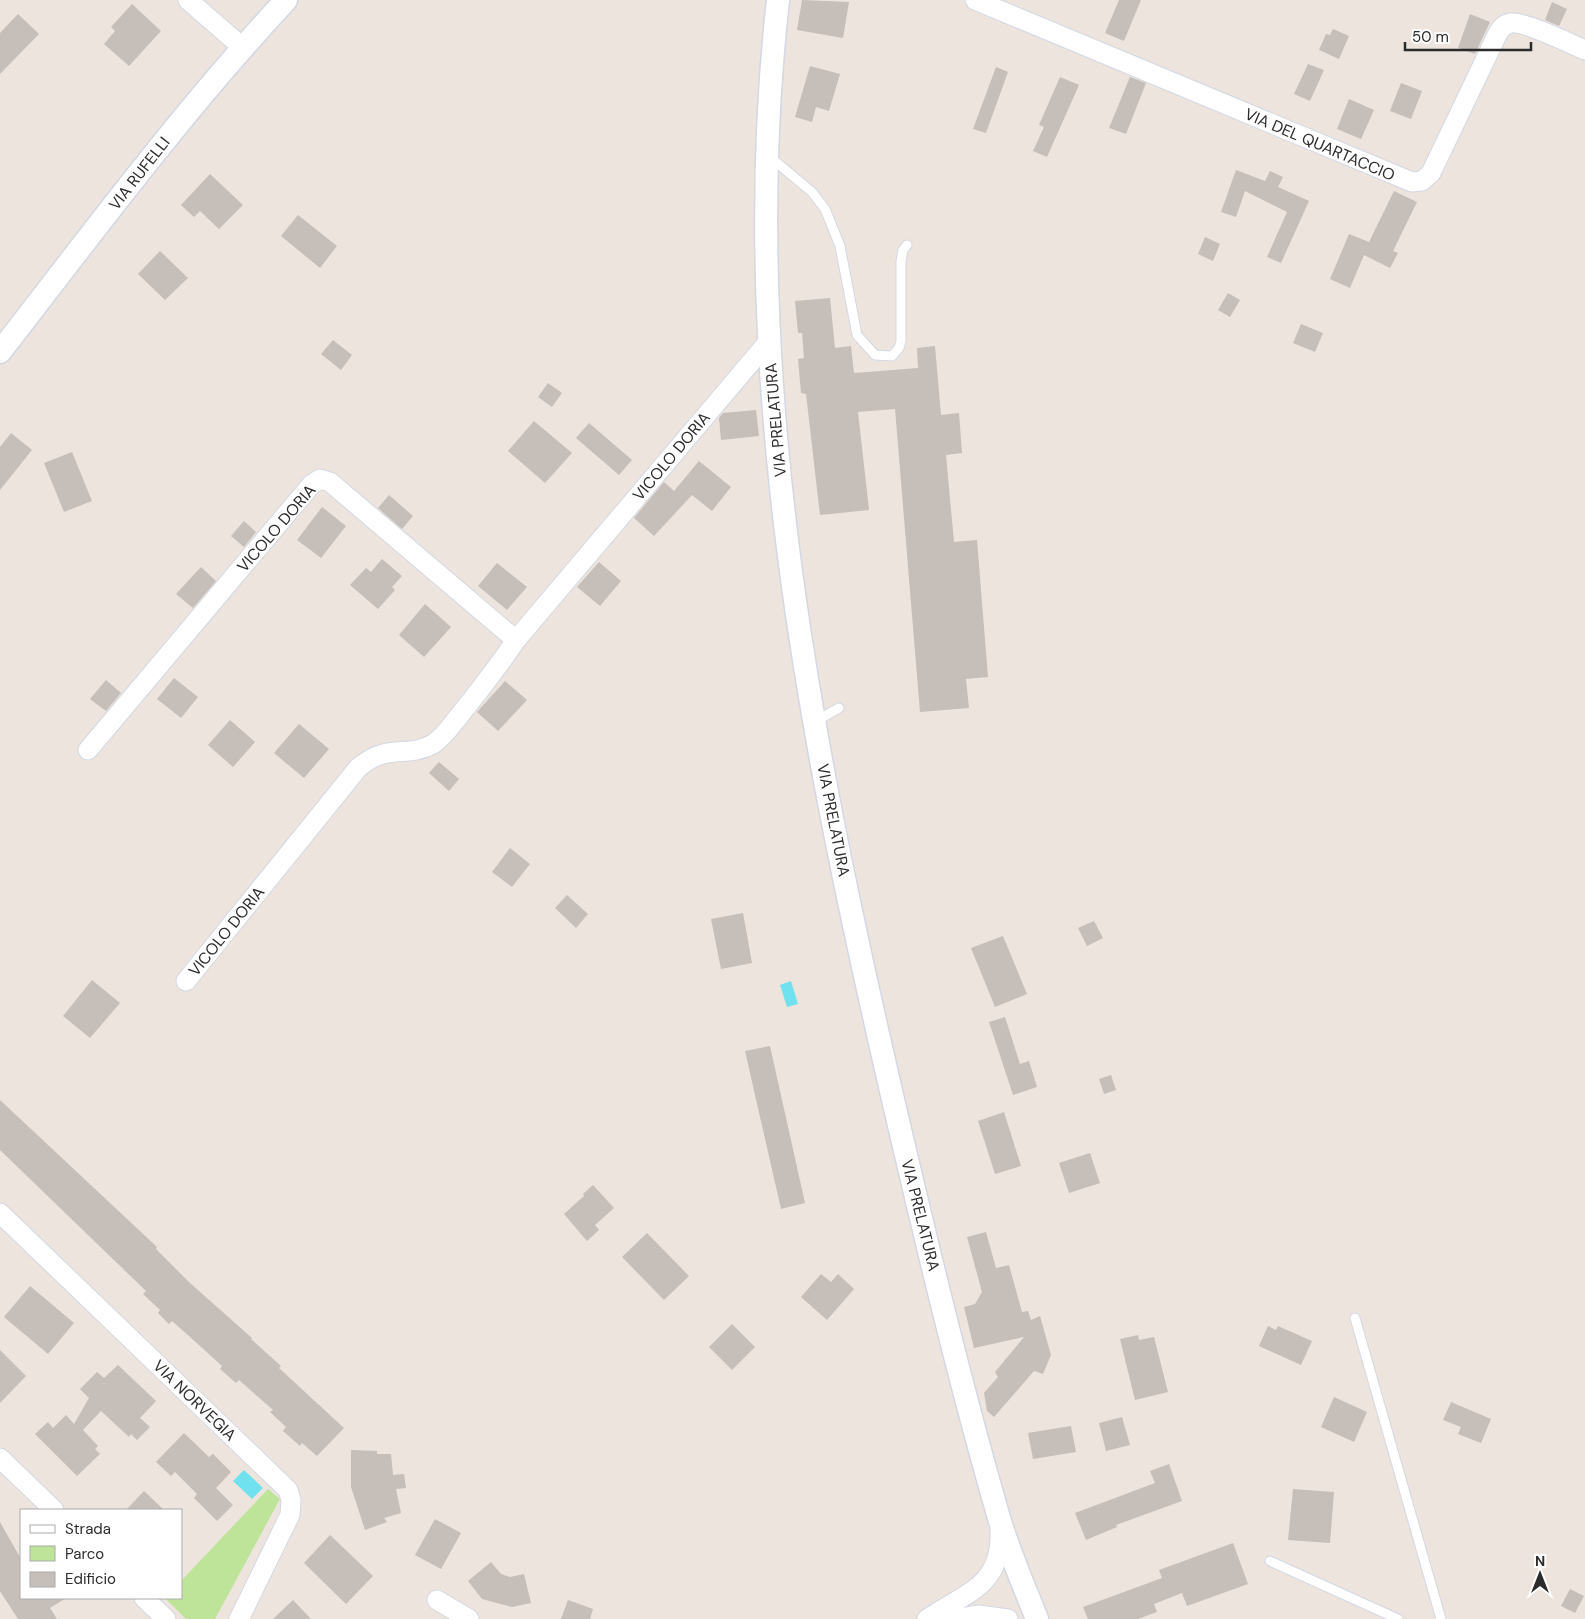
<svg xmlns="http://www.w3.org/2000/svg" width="1585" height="1619" font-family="'DM Sans',sans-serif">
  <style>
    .green { fill: #bee499 }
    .water { fill: #70e1ef }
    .building { fill: #c5beb9 }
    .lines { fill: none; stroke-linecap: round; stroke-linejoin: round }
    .service-casing { stroke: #d2d8e4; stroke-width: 11 }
    .minor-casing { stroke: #d2d8e4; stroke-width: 21 }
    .tertiary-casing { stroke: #d2d8e4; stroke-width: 25 }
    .service { stroke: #fff; stroke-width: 9 }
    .minor { stroke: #fff; stroke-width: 19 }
    .tertiary { stroke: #fff; stroke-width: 22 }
    .labels { text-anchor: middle; stroke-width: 4; stroke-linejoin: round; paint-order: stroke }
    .street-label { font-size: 16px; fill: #2b2b2b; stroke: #fff }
  </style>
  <rect width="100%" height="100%" fill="#ede4dd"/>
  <!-- green -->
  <polygon class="green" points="268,1489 280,1499 215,1619 186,1619 165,1598 181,1598 181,1581"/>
  <!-- water -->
  <g class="water">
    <polygon points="791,981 798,1004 787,1007 780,985"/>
    <polygon points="244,1470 263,1488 252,1499 233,1481"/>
  </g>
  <!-- building -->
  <g class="building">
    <polygon points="802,0 849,2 843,38 797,30"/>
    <polygon points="1119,0 1141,0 1124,41 1105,33"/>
    <polygon points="1552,2 1567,9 1559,26 1545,20"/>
    <polygon points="132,4 161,31 129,66 104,44 115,31 111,27"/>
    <polygon points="18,14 39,34 0,74 0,33"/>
    <polygon points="1470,14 1490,22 1475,54 1458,48"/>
    <polygon points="1333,29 1349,36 1339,59 1319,50 1326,34 1330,35"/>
    <polygon points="1308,64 1324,70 1310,101 1294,94"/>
    <polygon points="810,66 840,74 829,111 816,107 812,122 795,117"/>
    <polygon points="996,67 1008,72 986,133 973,129"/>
    <polygon points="1060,77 1079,85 1047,157 1033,151 1044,127 1039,125"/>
    <polygon points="1130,77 1146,83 1126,134 1109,128"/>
    <polygon points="1401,83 1422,91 1411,119 1390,111"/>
    <polygon points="1349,99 1374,110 1361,139 1337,129"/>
    <polygon points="1236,170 1265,181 1270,171 1283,177 1278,187 1309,201 1281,263 1267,257 1287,212 1245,191 1236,217 1221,212"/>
    <polygon points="210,174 243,205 219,229 200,211 194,217 181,205"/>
    <polygon points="1394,191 1417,202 1393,251 1398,253 1390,268 1364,255 1350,288 1330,279 1349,234 1369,242"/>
    <polygon points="298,215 337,246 320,268 281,236"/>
    <polygon points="1205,237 1220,244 1213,261 1198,254"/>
    <polygon points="160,251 188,278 165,300 138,274"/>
    <polygon points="1228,293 1240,300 1230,317 1218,310"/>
    <polygon points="830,298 835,348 851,346 854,373 918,368 917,348 935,346 941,415 959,413 962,453 946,455 954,542 977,540 988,677 966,679 969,708 920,712 895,409 858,412 869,510 820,515 806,394 801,393 798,359 804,358 802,333 798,333 795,301"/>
    <polygon points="1301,324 1323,333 1315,352 1293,343"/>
    <polygon points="333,340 352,355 341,370 321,354"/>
    <polygon points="548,383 562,393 552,407 538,397"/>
    <polygon points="756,410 759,436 721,440 719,418 723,413"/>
    <polygon points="534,421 572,453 545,483 508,451"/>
    <polygon points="589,423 632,460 619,475 576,438"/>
    <polygon points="11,433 32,450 0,490 0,447"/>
    <polygon points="72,452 92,501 64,512 44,463"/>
    <polygon points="699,461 731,487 712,511 692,495 654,536 634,518 664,482 674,491"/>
    <polygon points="389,495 413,516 402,529 378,508"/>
    <polygon points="322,507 346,526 321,558 297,540"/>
    <polygon points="244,521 256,532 244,547 231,536"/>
    <polygon points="382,559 402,576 392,587 395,590 378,609 350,585 366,568 371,572"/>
    <polygon points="599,562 621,581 600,606 577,587"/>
    <polygon points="497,563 527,587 507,610 478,586"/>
    <polygon points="201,567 216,581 193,608 176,594"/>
    <polygon points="425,604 451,627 424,657 399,635"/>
    <polygon points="174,678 198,697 181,718 157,699"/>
    <polygon points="106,680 121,693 106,711 90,699"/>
    <polygon points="505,681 527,700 498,731 477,712"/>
    <polygon points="230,720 255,742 233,767 208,745"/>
    <polygon points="299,724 329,749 304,778 274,753"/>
    <polygon points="439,762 459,779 449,791 429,773"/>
    <polygon points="510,848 530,864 512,887 492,872"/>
    <polygon points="567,895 588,914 576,928 555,908"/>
    <polygon points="743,913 752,963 721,969 711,919"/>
    <polygon points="1094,921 1103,938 1087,946 1078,928"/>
    <polygon points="1003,936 1027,994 995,1007 971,948"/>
    <polygon points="92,980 120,1003 90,1038 63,1016"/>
    <polygon points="1005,1017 1020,1064 1029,1061 1037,1087 1013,1095 989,1022"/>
    <polygon points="770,1046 805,1203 781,1209 745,1051"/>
    <polygon points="1111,1075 1116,1090 1104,1094 1099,1079"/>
    <polygon points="0,1100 157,1247 156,1249 190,1283 252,1338 251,1339 281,1366 279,1368 344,1428 317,1456 302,1443 300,1446 283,1431 286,1427 270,1412 273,1410 239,1380 236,1383 220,1369 222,1366 189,1336 172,1321 169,1324 158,1313 160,1310 143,1294 146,1291 0,1150"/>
    <polygon points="1004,1112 1021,1166 995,1174 978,1121"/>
    <polygon points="1090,1153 1100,1183 1069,1193 1059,1163"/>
    <polygon points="593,1185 614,1208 595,1225 599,1230 587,1241 564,1214 584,1196 583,1194"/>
    <polygon points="986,1232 996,1268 1009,1265 1022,1312 1028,1311 1031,1320 1040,1316 1051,1355 1043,1374 1034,1371 994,1417 987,1411 984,1393 998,1377 995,1372 1024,1337 974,1348 964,1307 975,1304 982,1292 967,1237"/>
    <polygon points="647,1233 689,1276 664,1300 622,1257"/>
    <polygon points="821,1274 831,1282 838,1274 854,1289 827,1320 801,1297"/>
    <polygon points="30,1286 74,1323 48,1354 4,1317"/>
    <polygon points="732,1324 755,1347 732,1370 709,1347"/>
    <polygon points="1268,1326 1276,1330 1278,1326 1312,1341 1301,1365 1259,1346"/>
    <polygon points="1138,1335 1139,1340 1154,1337 1168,1392 1135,1400 1120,1339"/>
    <polygon points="0,1350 26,1376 0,1403"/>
    <polygon points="118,1365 156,1401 140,1418 150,1427 137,1440 131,1434 129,1437 101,1411 83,1430 98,1446 95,1449 100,1454 77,1476 35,1434 48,1422 53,1428 66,1415 74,1424 89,1398 80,1389 97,1372 104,1378"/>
    <polygon points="1334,1397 1367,1412 1354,1442 1321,1427"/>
    <polygon points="1451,1402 1491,1419 1481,1443 1458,1434 1461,1427 1443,1420"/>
    <polygon points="1122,1417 1130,1445 1106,1451 1099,1423"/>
    <polygon points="1071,1426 1076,1452 1033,1459 1028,1433"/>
    <polygon points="184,1433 209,1457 213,1454 231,1472 216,1488 233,1505 217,1521 194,1498 197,1494 175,1472 171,1476 156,1462"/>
    <polygon points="351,1450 377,1451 377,1454 391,1454 393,1475 404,1474 406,1488 396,1489 401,1513 384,1518 387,1522 365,1530 351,1487"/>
    <polygon points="1169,1464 1182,1501 1116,1525 1117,1527 1086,1540 1075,1513 1155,1483 1150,1471"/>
    <polygon points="1293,1489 1334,1492 1330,1543 1288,1540"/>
    <polygon points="144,1491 164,1510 126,1510"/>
    <polygon points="435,1519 461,1533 441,1569 415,1555"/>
    <polygon points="0,1522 21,1559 21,1598 66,1598 50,1608 57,1619 18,1619 0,1591"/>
    <polygon points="330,1535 373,1576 346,1604 304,1563"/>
    <polygon points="1233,1543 1248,1584 1187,1606 1182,1593 1154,1604 1157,1612 1138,1619 1088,1619 1083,1607 1162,1578 1159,1570"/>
    <polygon points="491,1562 501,1574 510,1577 524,1574 531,1603 512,1607 482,1599 468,1581"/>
    <polygon points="1570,1589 1584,1596 1575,1613 1561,1606"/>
    <polygon points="293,1600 311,1619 273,1619"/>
    <polygon points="568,1600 593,1609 590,1619 561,1619"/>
  </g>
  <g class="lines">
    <defs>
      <g id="service">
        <polyline points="770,157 812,192 825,209 840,246 857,335 875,355 892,356 899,348 901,341 901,261 903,250 907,245"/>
        <polyline points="816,721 839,708"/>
        <polyline points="1355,1318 1441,1619"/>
        <polyline points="1270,1561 1398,1619"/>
      </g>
      <g id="minor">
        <polyline points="188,0 242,47"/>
        <path d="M975,0L1412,182L1422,181L1431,173L1497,35C1500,29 1504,24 1511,23C1524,21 1571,44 1585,50"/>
        <polyline points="88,750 311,485 320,479 330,482 516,640 769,341"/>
        <path d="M186,981L358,768C388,742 406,759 433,744C443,738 451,726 459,716C479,691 498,667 516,640"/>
        <polyline points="0,1213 288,1490 291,1500 290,1515 239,1619"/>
        <polyline points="0,1458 54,1510"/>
        <polyline points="144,1598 166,1619"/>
        <polyline points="437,1600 469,1619"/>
        <path d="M927,1619C967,1592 1002,1586 1000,1530"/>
        <polyline points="954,1619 978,1615 1008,1619"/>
      </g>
      <g id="tertiary">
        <path d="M778,0C736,372 811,747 895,1108C927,1245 960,1383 999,1518C1009,1552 1024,1586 1037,1619"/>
        <path d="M0,352C93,232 183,111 286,0"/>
      </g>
    </defs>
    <!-- service casing -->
    <use href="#service" class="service-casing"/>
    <!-- minor casing -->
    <use href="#minor" class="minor-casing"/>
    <!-- tertiary casing -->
    <use href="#tertiary" class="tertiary-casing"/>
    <!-- service -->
    <use href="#service" class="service"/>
    <!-- minor -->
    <use href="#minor" class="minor"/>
    <!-- tertiary -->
    <use href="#tertiary" class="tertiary"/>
  </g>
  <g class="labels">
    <!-- street labels -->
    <g class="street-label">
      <text transform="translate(1320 144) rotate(23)" y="6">VIA DEL QUARTACCIO</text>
      <text transform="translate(139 173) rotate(-52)" y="6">VIA RUFELLI</text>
      <text transform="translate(775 420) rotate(-95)" y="6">VIA PRELATURA</text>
      <text transform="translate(671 456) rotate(-50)" y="6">VICOLO DORIA</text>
      <text transform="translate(276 528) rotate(-49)" y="6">VICOLO DORIA</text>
      <text transform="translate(834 820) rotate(79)" y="6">VIA PRELATURA</text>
      <text transform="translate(226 931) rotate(-51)" y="6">VICOLO DORIA</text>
      <text transform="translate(921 1215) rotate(76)" y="6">VIA PRELATURA</text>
      <text transform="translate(195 1400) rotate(44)" y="6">VIA NORVEGIA</text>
    </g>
  </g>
  <!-- legend -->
  <rect x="20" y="1509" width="162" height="90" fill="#ffffff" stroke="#aaaaaa"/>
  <rect x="30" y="1525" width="25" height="8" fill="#ffffff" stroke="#aaaaaa"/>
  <text x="65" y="1534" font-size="15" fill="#2b2b2b">Strada</text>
  <rect x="30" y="1546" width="25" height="15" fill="#bee499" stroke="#aaaaaa"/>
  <text x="65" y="1559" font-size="15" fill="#2b2b2b">Parco</text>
  <rect x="30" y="1572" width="25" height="15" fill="#c5beb9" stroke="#aaaaaa"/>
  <text x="65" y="1584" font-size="15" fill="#2b2b2b">Edificio</text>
  <!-- north arrow -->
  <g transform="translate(1540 1574)" stroke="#ffffff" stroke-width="4" paint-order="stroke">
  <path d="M0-4L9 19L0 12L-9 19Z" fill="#2b2b2b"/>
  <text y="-8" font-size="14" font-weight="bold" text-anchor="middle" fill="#2b2b2b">N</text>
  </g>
  <!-- scale -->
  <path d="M1405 42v8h126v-8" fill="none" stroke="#2b2b2b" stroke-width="2.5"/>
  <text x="1412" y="42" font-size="15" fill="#2b2b2b" stroke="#ffffff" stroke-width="4" paint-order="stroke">50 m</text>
</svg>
